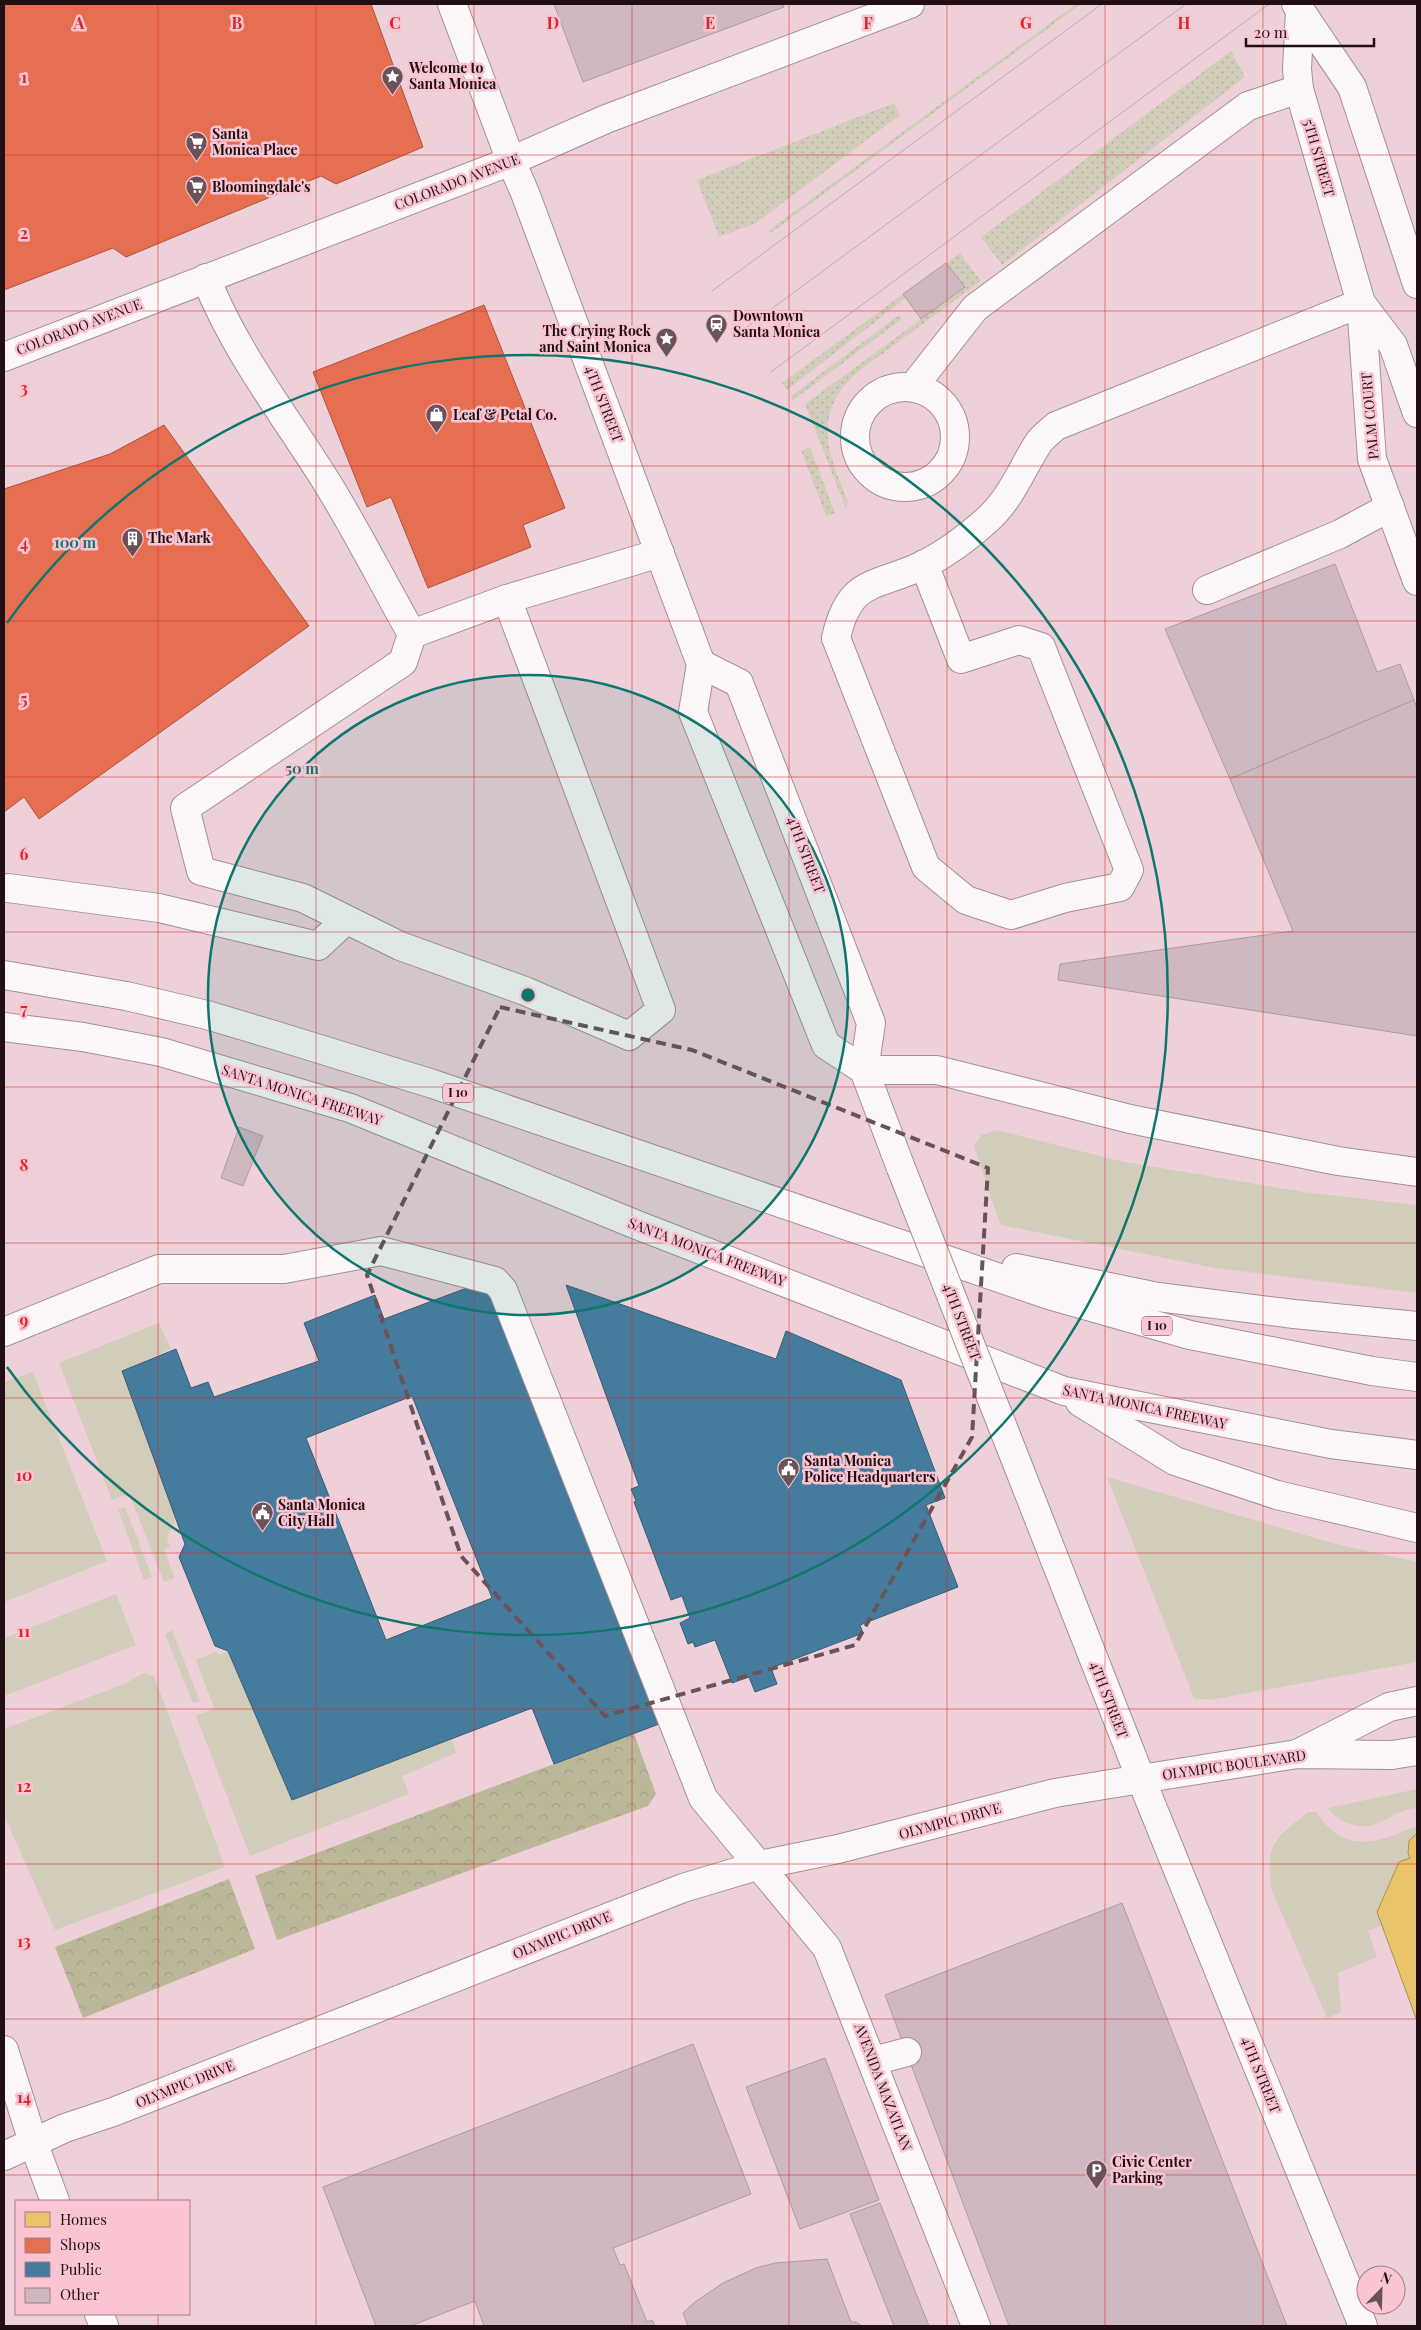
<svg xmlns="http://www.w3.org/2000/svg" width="1421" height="2330" font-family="'Playfair Display',serif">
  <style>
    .grass { fill: #d2cdba }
    .forest { fill: url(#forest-crowns) }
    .garden { fill: url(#garden-dots) }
    .homes { fill: #e9c46a; stroke: #ad8e50 }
    .shops { fill: #e76f51; stroke: #ac523f }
    .public { fill: #457b9d; stroke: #3a5b74; fill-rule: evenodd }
    .building { fill: #d0b8c1; stroke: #ae99a1 }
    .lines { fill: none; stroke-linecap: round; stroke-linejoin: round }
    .minor-casing { stroke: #a48f94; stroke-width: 30 }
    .major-casing { stroke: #a48f94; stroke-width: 30 }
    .highway-casing { stroke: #a48f94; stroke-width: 30 }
    .minor { stroke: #fcf8f9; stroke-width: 28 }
    .major { stroke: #fcf8f9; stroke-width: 28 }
    .highway { stroke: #fcf8f9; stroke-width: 28 }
    .tram { stroke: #b6afb1; stroke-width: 1 }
    .major-bridge-casing { stroke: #a48f94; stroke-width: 30; stroke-linecap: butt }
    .major-bridge { stroke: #fcf8f9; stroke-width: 28 }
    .marked { fill: none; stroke: #695359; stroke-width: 4; stroke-dasharray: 10 6; stroke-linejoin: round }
    .grid { fill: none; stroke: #d62828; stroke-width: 1; stroke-opacity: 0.55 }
    .ring { fill: none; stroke: #0f766e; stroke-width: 2.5 }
    .labels { text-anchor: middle; stroke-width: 5; stroke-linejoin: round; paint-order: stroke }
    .shield { fill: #fac5d2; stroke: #62464d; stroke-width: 1 }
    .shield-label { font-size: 12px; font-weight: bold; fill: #210f14 }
    .poi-label { font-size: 14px; font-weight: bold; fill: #210f14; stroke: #fac5d2; text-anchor: start }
    .street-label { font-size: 14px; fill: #210f14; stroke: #fac5d2 }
    .grid-label { font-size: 16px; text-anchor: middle; font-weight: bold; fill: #d62828; stroke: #fac5d2; stroke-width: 5; stroke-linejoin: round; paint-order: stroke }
    .centre { fill: #0f766e; stroke: #fac5d2; stroke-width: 2.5 }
    .ring-label { font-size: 15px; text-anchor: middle; font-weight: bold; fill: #0f766e; stroke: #fac5d2; stroke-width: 5; stroke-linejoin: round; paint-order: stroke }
  </style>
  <defs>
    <pattern id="forest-crowns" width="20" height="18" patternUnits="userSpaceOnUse" patternTransform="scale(1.25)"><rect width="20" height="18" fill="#bbb89a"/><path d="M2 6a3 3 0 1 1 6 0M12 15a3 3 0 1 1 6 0" fill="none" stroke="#a09d84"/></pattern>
    <pattern id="garden-dots" width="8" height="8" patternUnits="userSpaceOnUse" patternTransform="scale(1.25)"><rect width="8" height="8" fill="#d2cdba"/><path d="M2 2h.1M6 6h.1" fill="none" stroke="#b4af9f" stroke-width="1.8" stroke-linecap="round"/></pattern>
  </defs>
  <rect width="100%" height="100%" fill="#eed1d8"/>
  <!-- grass -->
  <g class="grass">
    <polygon points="997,1130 1120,1161 1303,1192 1417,1205 1417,1293 1215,1268 1001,1225 992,1201 974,1146 981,1135"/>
    <polygon points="159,1323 171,1349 122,1371 176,1520 167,1538 170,1547 164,1550 175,1578 164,1582 129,1494 112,1500 59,1363"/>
    <polygon points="33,1372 107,1561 4,1602 4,1382"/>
    <polygon points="1107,1477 1336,1544 1417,1562 1417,1662 1210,1700 1194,1698"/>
    <polygon points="125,1507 152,1577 144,1580 118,1509"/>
    <polygon points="116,1594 136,1645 4,1696 4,1638"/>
    <polygon points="172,1630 200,1701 193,1703 165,1634"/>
    <polygon points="217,1651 219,1655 228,1651 292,1800 452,1739 456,1753 402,1776 409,1794 250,1856 196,1716 214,1708 196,1660"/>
    <polygon points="144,1673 154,1676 225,1867 55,1930 4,1815 4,1729 124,1684"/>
    <path d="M1417,1789V1808C1400,1809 1388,1820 1373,1825C1357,1830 1336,1821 1328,1808Z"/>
    <path d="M1308,1812H1316C1340,1845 1361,1848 1399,1833C1405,1831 1411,1828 1417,1826V1833C1408,1840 1405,1847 1410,1858L1399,1862L1377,1911L1382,1925L1368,1931L1377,1957L1338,1973L1341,2012L1327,2018L1272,1891C1265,1844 1273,1840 1308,1812Z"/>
  </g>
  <!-- forest -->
  <g class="forest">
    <polygon points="634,1734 656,1794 648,1806 277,1940 255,1876"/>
    <polygon points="229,1879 255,1949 83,2018 55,1947"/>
  </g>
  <!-- garden -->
  <g class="garden">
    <polygon points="1076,4 1081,4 771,233 768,231"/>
    <polygon points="1231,51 1245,77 1002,265 981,237"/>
    <polygon points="894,103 900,115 756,223 719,237 697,180"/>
    <path d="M960,253L981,281L859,371C811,413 827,451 848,501L846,509L805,404L965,287L946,263Z"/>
    <polygon points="903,294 906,298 787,390 782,383"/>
    <polygon points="899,315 902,319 792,401 791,396"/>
    <polygon points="810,447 835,513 826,516 801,451"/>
  </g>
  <!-- homes -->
  <polygon class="homes" points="1417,1833 1417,2021 1377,1912 1399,1862 1410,1858 1408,1853 1409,1841"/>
  <!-- shops -->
  <g class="shops">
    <polygon points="4,4 371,4 423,147 336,184 321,176 126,257 113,248 4,290"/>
    <polygon points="484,305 565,508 523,525 531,547 428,588 391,497 367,507 313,372"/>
    <polygon points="164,425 309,626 39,819 24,797 4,812 4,489 110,454"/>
  </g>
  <!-- public -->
  <g class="public">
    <path d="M488,1280L659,1724L554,1764L532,1708L292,1800L228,1651L215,1646L179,1557L185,1544L122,1371L176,1349L191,1388L208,1382L214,1397L319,1361L304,1323L375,1295L384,1319ZM412,1396L492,1598L386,1640L306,1438Z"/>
    <polygon points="566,1285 776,1359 786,1331 901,1380 945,1498 926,1505 958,1587 860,1625 863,1633 771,1668 777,1684 755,1692 749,1677 732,1683 715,1640 695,1647 693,1642 688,1644 680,1623 690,1618 682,1596 671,1600 634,1502 636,1501 631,1489 639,1486"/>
  </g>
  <!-- building -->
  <g class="building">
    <polygon points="554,4 783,4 784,7 583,82"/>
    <polygon points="946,263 965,287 921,319 903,294"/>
    <polygon points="1335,564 1377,672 1400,664 1414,700 1230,779 1165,629"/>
    <polygon points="1414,700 1417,709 1417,1036 1058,980 1060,964 1293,931 1230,779"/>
    <polygon points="239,1127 263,1136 243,1186 221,1178"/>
    <polygon points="1122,1903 1287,2326 1009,2326 885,1995"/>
    <polygon points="693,2044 751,2194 613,2248 620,2265 624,2264 647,2322 652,2320 655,2326 484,2326 475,2301 410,2326 376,2326 323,2187"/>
    <polygon points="825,2058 879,2200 800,2229 746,2087"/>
    <polygon points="880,2203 929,2326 894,2326 850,2214"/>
    <polygon points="827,2259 851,2322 856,2322 862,2326 688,2326 683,2313 695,2302 723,2283 756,2268 775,2263"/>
  </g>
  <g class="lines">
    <defs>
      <g id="minor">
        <polyline points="452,4 511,161"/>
        <polyline points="1300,11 1297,69 1299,89 1361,303 1372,459 1417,581"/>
        <path d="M206,278C235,352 284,414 326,481C357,531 383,583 412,634L507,599L660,553"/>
        <polyline points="1361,303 1393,345 1417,413"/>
        <polyline points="913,387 975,308 1248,106 1299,89"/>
        <circle cx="905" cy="437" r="50"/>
        <path d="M924,564L961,659L1019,640L1041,647L1129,870L1120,887L1065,898L1011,915L966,900L926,867L836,638C850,576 877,588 925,564C947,553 968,537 987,520C1011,499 1022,468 1039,442C1044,436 1050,431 1056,426L1361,303"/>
        <polyline points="1207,590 1340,534 1390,507"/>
        <polyline points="412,634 403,662 185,808 201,871 303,898 400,946 525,991 629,1036 661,1010 507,599"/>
        <polyline points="8,888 159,908 318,946 346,920"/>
        <polyline points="4,1332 159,1269 284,1269 381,1251 495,1281 503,1290 703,1798 827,1948 976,2326"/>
        <polyline points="4,2050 33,2142 55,2201"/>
        <polyline points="873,2061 907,2052"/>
        <polyline points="4,2156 65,2128 113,2112 683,1888 760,1865 838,1849 1055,1793 1141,1779"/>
        <polyline points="99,2314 104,2326"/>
      </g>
      <g id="major">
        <polyline points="1296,4 1352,87 1417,284"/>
        <polyline points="511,161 525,193 701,664 693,712 826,1045 864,1070"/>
        <polyline points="4,357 511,161 606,119 910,4"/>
        <polyline points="701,664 739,683 871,1023 864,1070 901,1168"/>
        <polyline points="1011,1448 1141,1779 1363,2326"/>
        <polyline points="1141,1779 1297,1754 1392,1755 1417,1751"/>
      </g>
      <g id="highway">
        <polyline points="4,975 126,996 207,1015 274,1035 433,1084 1049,1295 1190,1335 1372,1371 1417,1377"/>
        <polyline points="4,1027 83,1037 161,1052 350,1108 637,1225 1064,1391 1331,1444 1417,1455"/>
        <polyline points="864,1070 937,1070 1130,1119 1338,1161 1417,1172"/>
        <polyline points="1016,1268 1158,1297 1294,1314 1417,1326"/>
        <polyline points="1080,1402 1175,1461 1277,1495 1417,1528"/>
        <polyline points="1297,1754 1389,1707 1417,1701"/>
      </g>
    </defs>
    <!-- minor casing -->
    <use href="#minor" class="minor-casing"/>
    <!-- major casing -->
    <use href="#major" class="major-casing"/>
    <!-- highway casing -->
    <use href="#highway" class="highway-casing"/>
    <!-- minor -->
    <use href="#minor" class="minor"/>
    <!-- major -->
    <use href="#major" class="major"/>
    <!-- highway -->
    <use href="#highway" class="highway"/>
    <!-- tram -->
    <g class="tram">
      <polyline points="712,291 1102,4"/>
      <polyline points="740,332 1186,4"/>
      <polyline points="771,372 1269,4"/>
    </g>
    <defs>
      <polyline id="major-bridge" points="901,1168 1011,1448"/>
    </defs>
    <!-- major-bridge casing -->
    <use href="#major-bridge" class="major-bridge-casing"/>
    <!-- major-bridge -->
    <use href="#major-bridge" class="major-bridge"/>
  </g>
  <!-- marked area -->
  <path class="marked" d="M500,1007L692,1050L988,1168L972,1437L855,1645L605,1716L461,1556L367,1275Z"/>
  <!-- grid -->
  <path class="grid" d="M158,4V2201M316,4V2326M474,4V2326M632,4V2326M789,4V2326M947,4V2326M1105,4V2326M1263,4V2326M4,155H1417M4,311H1417M4,466H1417M4,621H1417M4,777H1417M4,932H1417M4,1087H1417M4,1243H1417M4,1398H1417M4,1553H1417M4,1709H1417M4,1864H1417M4,2019H1417M4,2175H1417M158,2314V2326"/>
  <!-- distance rings -->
  <circle cx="528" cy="995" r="320" fill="#0f766e" fill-opacity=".12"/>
  <g class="ring">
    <circle cx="528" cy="995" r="320"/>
    <path d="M7 623A640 640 0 1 1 7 1367"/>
  </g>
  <!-- icons -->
  <defs>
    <symbol id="sight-pin" viewBox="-11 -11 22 30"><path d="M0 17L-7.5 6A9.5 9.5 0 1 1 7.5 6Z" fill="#695359" stroke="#fac5d2"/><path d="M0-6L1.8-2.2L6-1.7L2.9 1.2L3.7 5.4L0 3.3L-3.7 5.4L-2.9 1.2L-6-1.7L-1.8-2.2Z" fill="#fff"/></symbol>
    <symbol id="supermarket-pin" viewBox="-11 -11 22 30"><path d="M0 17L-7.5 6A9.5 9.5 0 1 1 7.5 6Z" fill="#695359" stroke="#fac5d2"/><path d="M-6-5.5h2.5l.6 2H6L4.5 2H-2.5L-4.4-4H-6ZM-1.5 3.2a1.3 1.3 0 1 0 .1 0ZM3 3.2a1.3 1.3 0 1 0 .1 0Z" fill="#fff"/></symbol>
    <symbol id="station-pin" viewBox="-11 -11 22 30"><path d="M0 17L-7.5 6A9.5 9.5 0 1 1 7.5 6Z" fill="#695359" stroke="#fac5d2"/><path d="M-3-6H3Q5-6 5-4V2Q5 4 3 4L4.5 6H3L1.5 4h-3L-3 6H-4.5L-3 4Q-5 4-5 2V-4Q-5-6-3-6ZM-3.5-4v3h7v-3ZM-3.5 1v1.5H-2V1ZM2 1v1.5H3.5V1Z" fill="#fff"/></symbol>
    <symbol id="shop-pin" viewBox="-11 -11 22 30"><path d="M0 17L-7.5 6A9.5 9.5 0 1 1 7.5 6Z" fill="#695359" stroke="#fac5d2"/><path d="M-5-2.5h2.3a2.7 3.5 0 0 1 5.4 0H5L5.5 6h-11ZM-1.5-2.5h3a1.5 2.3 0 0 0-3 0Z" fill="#fff"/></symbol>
    <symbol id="building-pin" viewBox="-11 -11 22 30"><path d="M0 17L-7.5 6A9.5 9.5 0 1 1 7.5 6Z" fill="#695359" stroke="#fac5d2"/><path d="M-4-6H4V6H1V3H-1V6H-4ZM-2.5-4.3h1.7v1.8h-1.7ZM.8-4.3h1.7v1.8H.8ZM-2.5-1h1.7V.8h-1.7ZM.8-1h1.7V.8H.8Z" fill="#fff"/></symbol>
    <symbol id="civic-pin" viewBox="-11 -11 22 30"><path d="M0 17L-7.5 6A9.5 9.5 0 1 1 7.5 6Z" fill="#695359" stroke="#fac5d2"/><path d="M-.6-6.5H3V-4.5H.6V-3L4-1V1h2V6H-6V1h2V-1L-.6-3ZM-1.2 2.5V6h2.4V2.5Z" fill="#fff"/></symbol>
    <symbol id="parking-pin" viewBox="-11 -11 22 30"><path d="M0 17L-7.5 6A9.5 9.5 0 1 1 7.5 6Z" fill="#695359" stroke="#fac5d2"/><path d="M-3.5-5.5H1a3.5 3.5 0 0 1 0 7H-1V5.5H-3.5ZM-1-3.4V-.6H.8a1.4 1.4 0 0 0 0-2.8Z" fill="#fff"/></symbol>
  </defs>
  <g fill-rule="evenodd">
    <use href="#sight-pin" x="380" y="64" width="25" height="34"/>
    <use href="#supermarket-pin" x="184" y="130" width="25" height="34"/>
    <use href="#supermarket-pin" x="184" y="174" width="25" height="34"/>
    <use href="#station-pin" x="704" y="312" width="25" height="34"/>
    <use href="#sight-pin" x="654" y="326" width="25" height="34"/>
    <use href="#shop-pin" x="424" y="402" width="25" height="34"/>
    <use href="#building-pin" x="120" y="526" width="25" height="34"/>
    <use href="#civic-pin" x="776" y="1456" width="25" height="34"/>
    <use href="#civic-pin" x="250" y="1500" width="25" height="34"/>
    <use href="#parking-pin" x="1084" y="2158" width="25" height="34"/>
  </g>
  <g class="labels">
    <!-- shield labels -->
    <g class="shield">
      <rect x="443" y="1083.5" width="30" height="19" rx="4"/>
      <rect x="1142" y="1316.5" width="30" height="19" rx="4"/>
    </g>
    <g class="shield-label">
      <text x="458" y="1097">I 10</text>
      <text x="1157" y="1330">I 10</text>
    </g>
    <!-- poi labels -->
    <g class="poi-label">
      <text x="409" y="73">Welcome to<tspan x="409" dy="16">Santa Monica</tspan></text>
      <text x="212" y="139">Santa<tspan x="212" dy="16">Monica Place</tspan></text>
      <text x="212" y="192">Bloomingdale's</text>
      <text x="733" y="321">Downtown<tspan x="733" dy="16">Santa Monica</tspan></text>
      <text x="651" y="336" text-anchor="end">The Crying Rock<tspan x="651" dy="16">and Saint Monica</tspan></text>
      <text x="453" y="420">Leaf &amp; Petal Co.</text>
      <text x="148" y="543">The Mark</text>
      <text x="804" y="1466">Santa Monica<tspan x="804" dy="16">Police Headquarters</tspan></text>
      <text x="278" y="1510">Santa Monica<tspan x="278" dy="16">City Hall</tspan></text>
      <text x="1112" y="2167">Civic Center<tspan x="1112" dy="16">Parking</tspan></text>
    </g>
    <!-- street labels -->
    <g class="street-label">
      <text transform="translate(1319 158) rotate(74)" y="5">5TH STREET</text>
      <text transform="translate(457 182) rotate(-21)" y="5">COLORADO AVENUE</text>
      <text transform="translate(79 327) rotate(-21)" y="5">COLORADO AVENUE</text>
      <text transform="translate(604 404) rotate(69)" y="5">4TH STREET</text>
      <text transform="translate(1370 416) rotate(-95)" y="5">PALM COURT</text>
      <text transform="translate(806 855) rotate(69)" y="5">4TH STREET</text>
      <text transform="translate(302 1095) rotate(18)" y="5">SANTA MONICA FREEWAY</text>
      <text transform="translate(707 1252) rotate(21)" y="5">SANTA MONICA FREEWAY</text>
      <text transform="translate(962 1322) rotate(69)" y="5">4TH STREET</text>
      <text transform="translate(1145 1407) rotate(12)" y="5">SANTA MONICA FREEWAY</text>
      <text transform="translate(1109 1700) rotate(69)" y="5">4TH STREET</text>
      <text transform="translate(1234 1765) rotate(-8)" y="5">OLYMPIC BOULEVARD</text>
      <text transform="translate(950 1821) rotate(-15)" y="5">OLYMPIC DRIVE</text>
      <text transform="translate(562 1935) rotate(-22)" y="5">OLYMPIC DRIVE</text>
      <text transform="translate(1261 2075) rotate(68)" y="5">4TH STREET</text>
      <text transform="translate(185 2084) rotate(-22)" y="5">OLYMPIC DRIVE</text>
      <text transform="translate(883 2087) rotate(69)" y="5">AVENIDA MAZATLAN</text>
    </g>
  </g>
  <g class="grid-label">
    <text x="79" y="29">A</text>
    <text x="237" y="29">B</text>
    <text x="395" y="29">C</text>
    <text x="553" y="29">D</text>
    <text x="710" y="29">E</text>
    <text x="868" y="29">F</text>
    <text x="1026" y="29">G</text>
    <text x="1184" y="29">H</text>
    <text x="24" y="83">1</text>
    <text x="24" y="239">2</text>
    <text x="24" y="394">3</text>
    <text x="24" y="549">4</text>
    <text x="24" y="705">5</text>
    <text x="24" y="860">6</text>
    <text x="24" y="1015">7</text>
    <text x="24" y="1171">8</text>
    <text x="24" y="1326">9</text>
    <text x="24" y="1481">10</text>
    <text x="24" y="1637">11</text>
    <text x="24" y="1792">12</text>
    <text x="24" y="1947">13</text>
    <text x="24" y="2103">14</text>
  </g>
  <circle cx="528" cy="995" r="8" class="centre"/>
  <g class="ring-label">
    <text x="75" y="548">100 m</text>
    <text x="302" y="774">50 m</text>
  </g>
  <!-- border -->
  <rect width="1421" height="2330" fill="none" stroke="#210f14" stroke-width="10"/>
  <!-- legend -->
  <rect x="15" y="2200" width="175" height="115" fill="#fac5d2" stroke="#a37c86"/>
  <rect x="25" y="2212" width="25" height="15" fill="#e9c46a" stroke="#a37c86"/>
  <text x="60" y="2225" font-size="15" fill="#210f14">Homes</text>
  <rect x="25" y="2238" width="25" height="15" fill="#e76f51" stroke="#a37c86"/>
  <text x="60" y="2250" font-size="15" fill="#210f14">Shops</text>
  <rect x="25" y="2262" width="25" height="15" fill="#457b9d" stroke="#a37c86"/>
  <text x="60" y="2275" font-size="15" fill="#210f14">Public</text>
  <rect x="25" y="2288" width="25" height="15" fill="#d0b8c1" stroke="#a37c86"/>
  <text x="60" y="2300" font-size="15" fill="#210f14">Other</text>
  <!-- north arrow -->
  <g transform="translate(1381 2290) rotate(23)"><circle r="24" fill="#fac5d2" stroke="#a37c86"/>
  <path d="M0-4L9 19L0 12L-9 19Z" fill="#695359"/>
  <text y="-8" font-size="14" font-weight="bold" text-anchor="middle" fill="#210f14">N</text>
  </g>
  <!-- scale -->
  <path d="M1246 38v8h128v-8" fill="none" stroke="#210f14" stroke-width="2.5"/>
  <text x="1254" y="38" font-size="15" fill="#210f14" stroke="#fac5d2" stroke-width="4" paint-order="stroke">20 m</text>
</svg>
